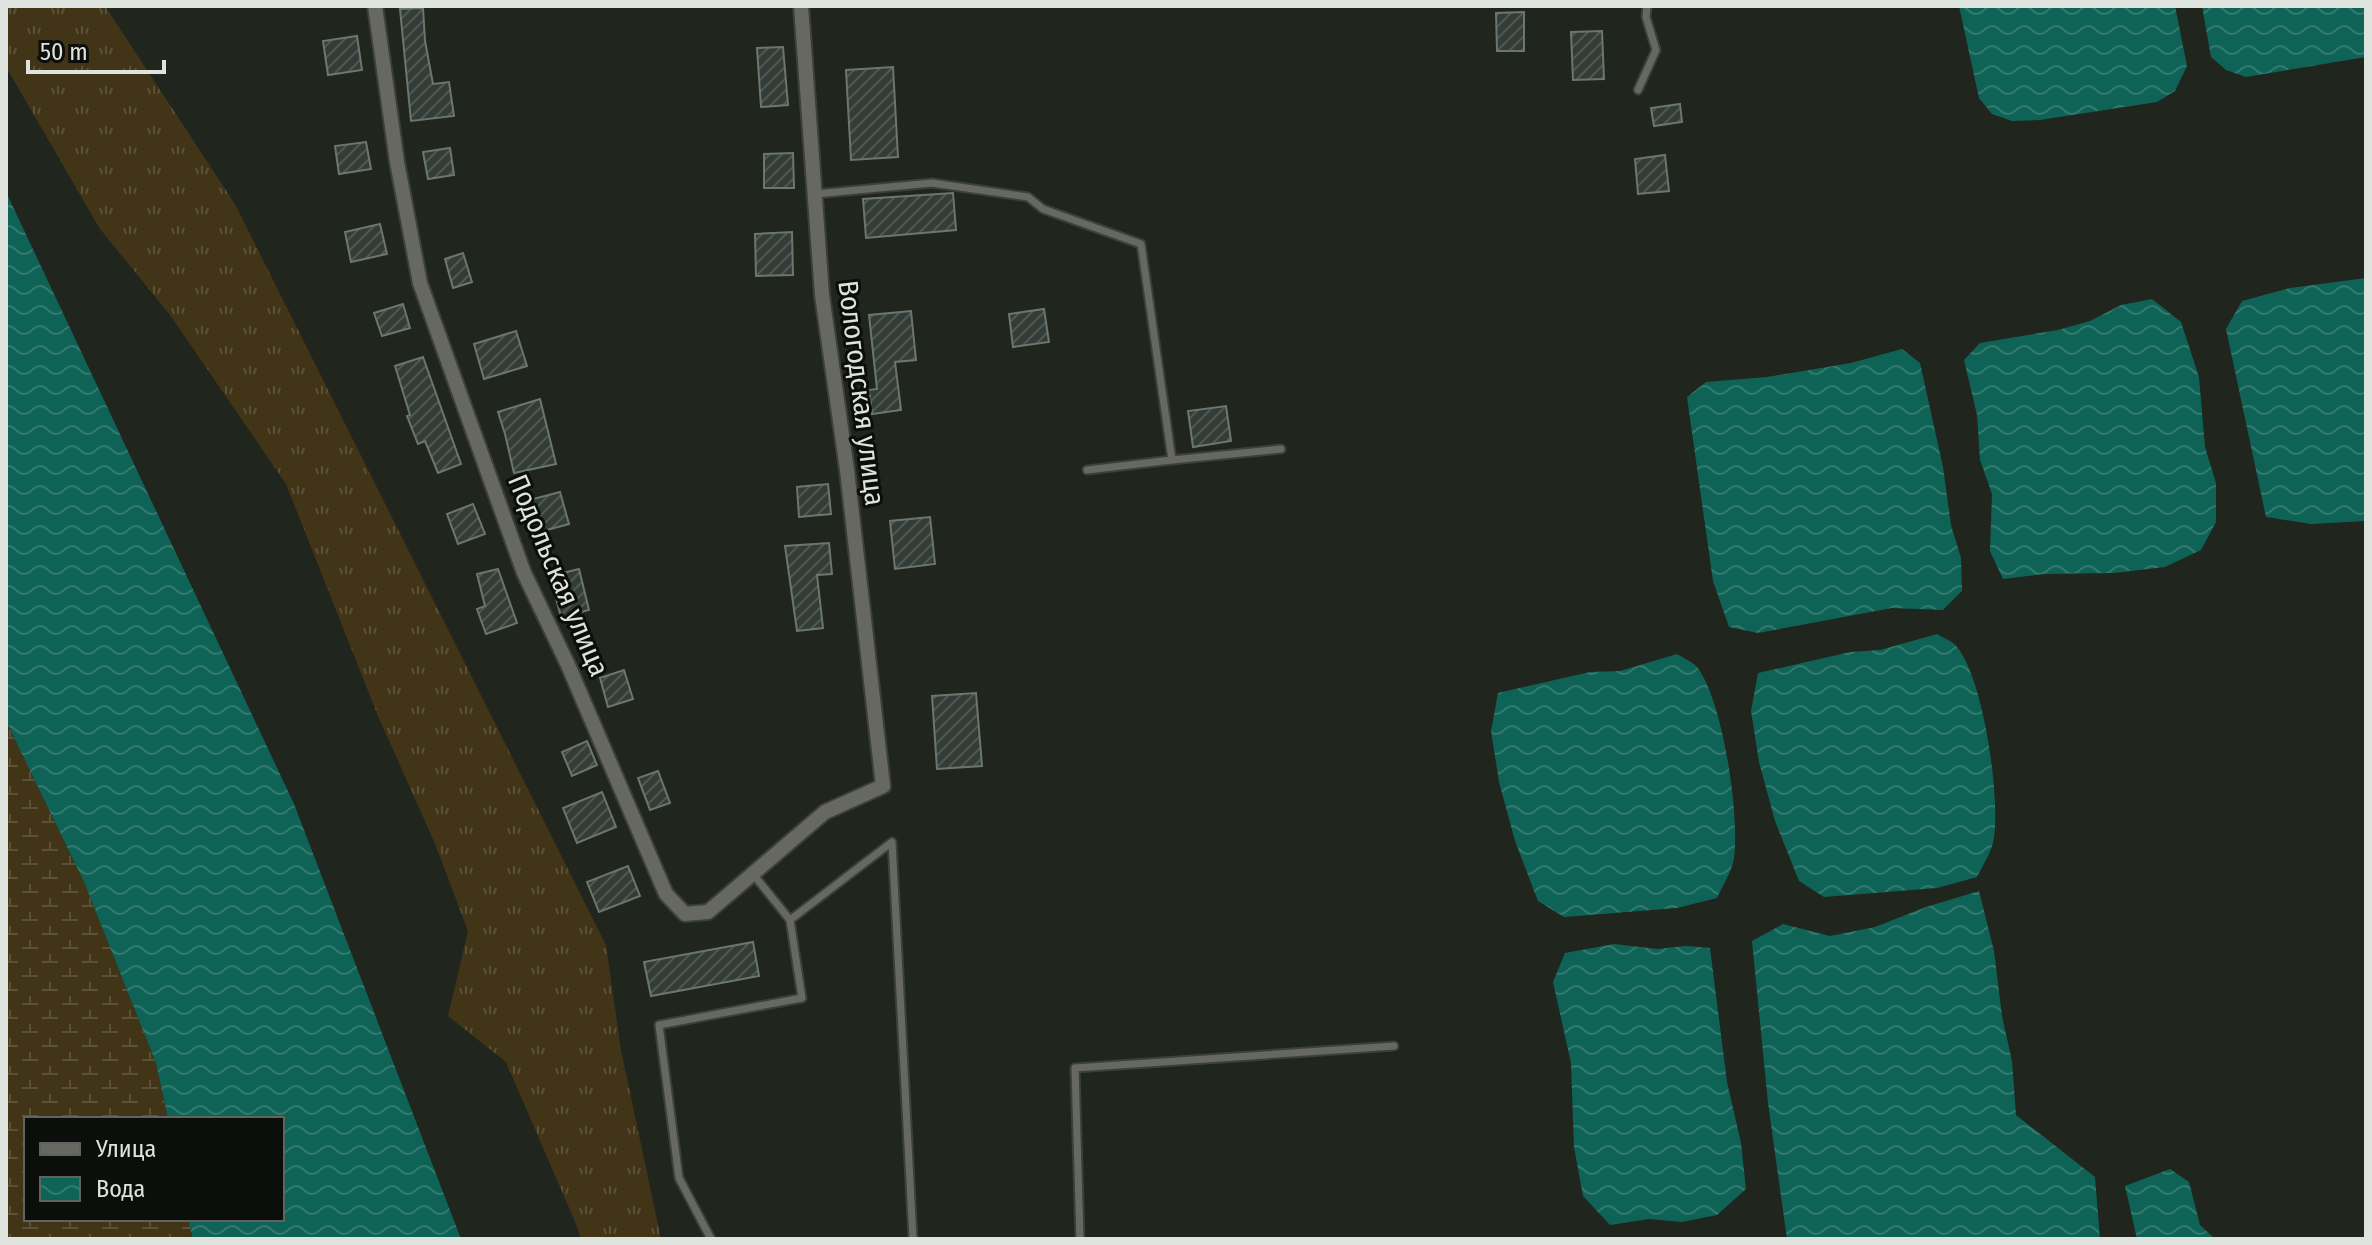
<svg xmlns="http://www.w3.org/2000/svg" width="2372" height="1245" font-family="'Fira Sans Condensed',sans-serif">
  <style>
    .grass { fill: url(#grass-tufts) }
    .wetland { fill: url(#wetland-marsh) }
    .water { fill: url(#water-waves) }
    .building { fill: url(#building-hatch); stroke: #6c766f; stroke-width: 2 }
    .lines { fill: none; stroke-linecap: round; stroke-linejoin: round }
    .lane-casing { stroke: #3b4038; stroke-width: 11 }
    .street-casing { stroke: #3b4038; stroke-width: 18 }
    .lane { stroke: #686863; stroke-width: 7 }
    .street { stroke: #686863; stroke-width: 14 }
    .labels { text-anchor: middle; stroke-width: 6; stroke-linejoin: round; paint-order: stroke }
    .street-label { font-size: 28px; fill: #dfe3dd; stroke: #0b0e0a }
  </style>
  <defs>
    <pattern id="grass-tufts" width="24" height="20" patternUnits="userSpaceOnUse" patternTransform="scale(2)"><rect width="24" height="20" fill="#413417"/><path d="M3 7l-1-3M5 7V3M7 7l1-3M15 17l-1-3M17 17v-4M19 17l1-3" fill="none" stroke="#5c5138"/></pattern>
    <pattern id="wetland-marsh" width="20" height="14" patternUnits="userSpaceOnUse" patternTransform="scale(2)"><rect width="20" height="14" fill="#413417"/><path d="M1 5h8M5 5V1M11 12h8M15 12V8" fill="none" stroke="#5c5138"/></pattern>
    <pattern id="water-waves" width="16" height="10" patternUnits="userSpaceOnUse" patternTransform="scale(2)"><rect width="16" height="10" fill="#0f6356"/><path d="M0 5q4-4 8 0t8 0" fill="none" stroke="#32796e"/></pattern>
    <pattern id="building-hatch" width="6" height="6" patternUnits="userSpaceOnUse" patternTransform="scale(2)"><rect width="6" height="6" fill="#333c36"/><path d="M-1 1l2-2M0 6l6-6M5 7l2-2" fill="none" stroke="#505853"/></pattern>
  </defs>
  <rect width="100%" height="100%" fill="#20251d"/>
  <!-- grass -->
  <polygon class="grass" points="6,6 105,6 235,204 606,945 621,1050 661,1239 581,1239 576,1224 506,1062 448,1016 468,931 436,846 378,716 286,484 170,315 100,229 6,67"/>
  <!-- wetland -->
  <polygon class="wetland" points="6,721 84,882 156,1063 168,1119 26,1119 26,1219 188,1219 193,1239 6,1239"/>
  <!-- water -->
  <g class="water">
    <polygon points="1959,6 2175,6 2187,66 2175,91 2157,102 2040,120 2012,121 1992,114 1979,98"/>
    <polygon points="2202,6 2366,6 2366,57 2246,77 2226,70 2211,57"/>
    <polygon points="6,192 294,804 461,1239 193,1239 188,1219 282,1219 282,1119 168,1119 156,1063 84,882 6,721"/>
    <polygon points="2366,278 2366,521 2311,524 2266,517 2226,329 2242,301 2290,288"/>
    <polygon points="2152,299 2181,322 2199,377 2205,447 2216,483 2216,522 2201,550 2165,567 2114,573 2044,574 2003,579 1990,551 1992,494 1980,460 1977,415 1964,360 1980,343 2058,330 2090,321 2121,305"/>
    <polygon points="1902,349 1920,363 1943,467 1951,525 1961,558 1962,591 1943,610 1892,608 1758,633 1729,627 1713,581 1687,397 1706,382 1767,377 1851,363"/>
    <path d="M1937,634C1943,638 1953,641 1957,647C1984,680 2000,796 1994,838C1992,851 1983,865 1977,877L1937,888L1824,897L1799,881L1775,821L1759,762L1751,711L1758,673L1850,652L1880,650Z"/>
    <path d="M1677,654C1683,658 1693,662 1697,667C1723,700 1740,817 1734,858C1732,871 1723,885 1717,898L1677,908L1564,917L1538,901L1515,841L1499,782L1491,731L1498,693L1590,672L1620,671Z"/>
    <polygon points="1979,891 1994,951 2002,1016 2012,1061 2016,1115 2095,1177 2100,1239 1787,1239 1768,1103 1752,941 1783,924 1830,936 1875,927 1926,907"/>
    <polygon points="1614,944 1657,949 1686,946 1710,948 1727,1082 1741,1143 1746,1189 1717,1215 1682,1222 1649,1219 1610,1225 1583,1196 1574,1147 1571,1063 1553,982 1565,953"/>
    <polygon points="2170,1169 2189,1182 2200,1225 2215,1239 2137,1239 2125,1186"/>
  </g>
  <!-- building -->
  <g class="building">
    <polygon points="423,8 425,41 433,84 449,82 454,116 411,121 400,9"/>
    <polygon points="1524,12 1524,51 1497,51 1496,13"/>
    <polygon points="1602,31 1604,79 1573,80 1571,32"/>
    <polygon points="357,36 362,70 328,75 323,41"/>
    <polygon points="783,47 788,105 761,107 757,48"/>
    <polygon points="893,67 898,157 851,160 846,70"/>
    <polygon points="1680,104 1682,122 1654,126 1651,108"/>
    <polygon points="366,142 371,169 339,174 335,146"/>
    <polygon points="450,148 454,175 428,179 423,152"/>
    <polygon points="793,153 794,188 764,188 764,154"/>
    <polygon points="1665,155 1669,191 1638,194 1635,159"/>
    <polygon points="953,193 956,230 866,238 863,199"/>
    <polygon points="380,224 387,254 351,262 345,232"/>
    <polygon points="792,232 793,275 756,276 755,234"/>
    <polygon points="463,253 472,282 453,288 445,259"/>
    <polygon points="403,304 410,328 382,336 374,313"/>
    <polygon points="1044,309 1049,342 1013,347 1009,314"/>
    <polygon points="911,311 916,360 895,362 901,410 872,414 869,390 877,389 869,315"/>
    <polygon points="516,331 527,366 484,379 474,344"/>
    <polygon points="423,357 461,464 438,473 425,441 418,444 407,416 410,415 395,366"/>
    <polygon points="540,399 556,464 514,473 505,434 498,412"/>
    <polygon points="1226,406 1231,441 1193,447 1188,411"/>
    <polygon points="828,484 831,514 799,517 797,487"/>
    <polygon points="560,492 569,524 532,534 522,502"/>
    <polygon points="473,504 485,534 458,544 447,514"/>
    <polygon points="930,517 935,564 895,569 890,521"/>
    <polygon points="829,543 832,574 817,575 823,628 797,631 785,546"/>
    <polygon points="498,569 517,623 486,634 477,609 485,606 477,574"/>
    <polygon points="579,569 589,610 561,617 550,576"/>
    <polygon points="624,670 633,699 608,707 600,678"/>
    <polygon points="976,693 982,766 937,769 932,696"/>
    <polygon points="587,741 597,765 572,776 562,752"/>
    <polygon points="658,771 670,803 650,810 638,778"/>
    <polygon points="602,792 616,827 577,843 563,808"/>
    <polygon points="628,866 640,896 599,912 587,882"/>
    <polygon points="753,942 759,976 651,996 644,962"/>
  </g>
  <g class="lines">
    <defs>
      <g id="lane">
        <polyline points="1638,90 1656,50 1646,17 1647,6"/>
        <polyline points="815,194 932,183 1028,197 1043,209 1141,244 1172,460 1281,449"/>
        <polyline points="1087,470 1172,460"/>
        <polyline points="790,920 892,842 913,1239"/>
        <polyline points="711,1239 679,1178 659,1025 802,998 790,920 753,874"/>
        <polyline points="1080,1239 1075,1068 1394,1046"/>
      </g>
      <polyline id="street" points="375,6 397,162 420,283 524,573 568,665 666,894 685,914 708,912 825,812 883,786 847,470 822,295 801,6"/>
    </defs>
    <!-- lane casing -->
    <use href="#lane" class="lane-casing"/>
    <!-- street casing -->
    <use href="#street" class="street-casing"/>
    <!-- lane -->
    <use href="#lane" class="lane"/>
    <!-- street -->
    <use href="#street" class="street"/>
  </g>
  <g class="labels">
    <!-- street labels -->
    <g class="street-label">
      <text transform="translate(862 393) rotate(83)" y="10">Вологодская улица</text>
      <text transform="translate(559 575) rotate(67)" y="10">Подольская улица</text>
    </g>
  </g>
  <!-- border -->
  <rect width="2372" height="1245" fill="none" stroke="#dfe3dd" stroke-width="16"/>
  <!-- legend -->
  <rect x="24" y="1117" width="260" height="104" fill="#0b0e0a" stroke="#60635e" stroke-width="2"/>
  <rect x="40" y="1143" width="40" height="12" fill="#686863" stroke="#60635e" stroke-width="2"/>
  <text x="96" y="1157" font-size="24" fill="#dfe3dd">Улица</text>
  <rect x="40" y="1177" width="40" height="24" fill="url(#water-waves)" stroke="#60635e" stroke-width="2"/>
  <text x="96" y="1197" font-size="24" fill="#dfe3dd">Вода</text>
  <!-- scale -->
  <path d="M28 60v12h136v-12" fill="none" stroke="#dfe3dd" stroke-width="4"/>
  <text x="40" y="60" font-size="24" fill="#dfe3dd" stroke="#0b0e0a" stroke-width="6" paint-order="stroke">50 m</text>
</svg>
